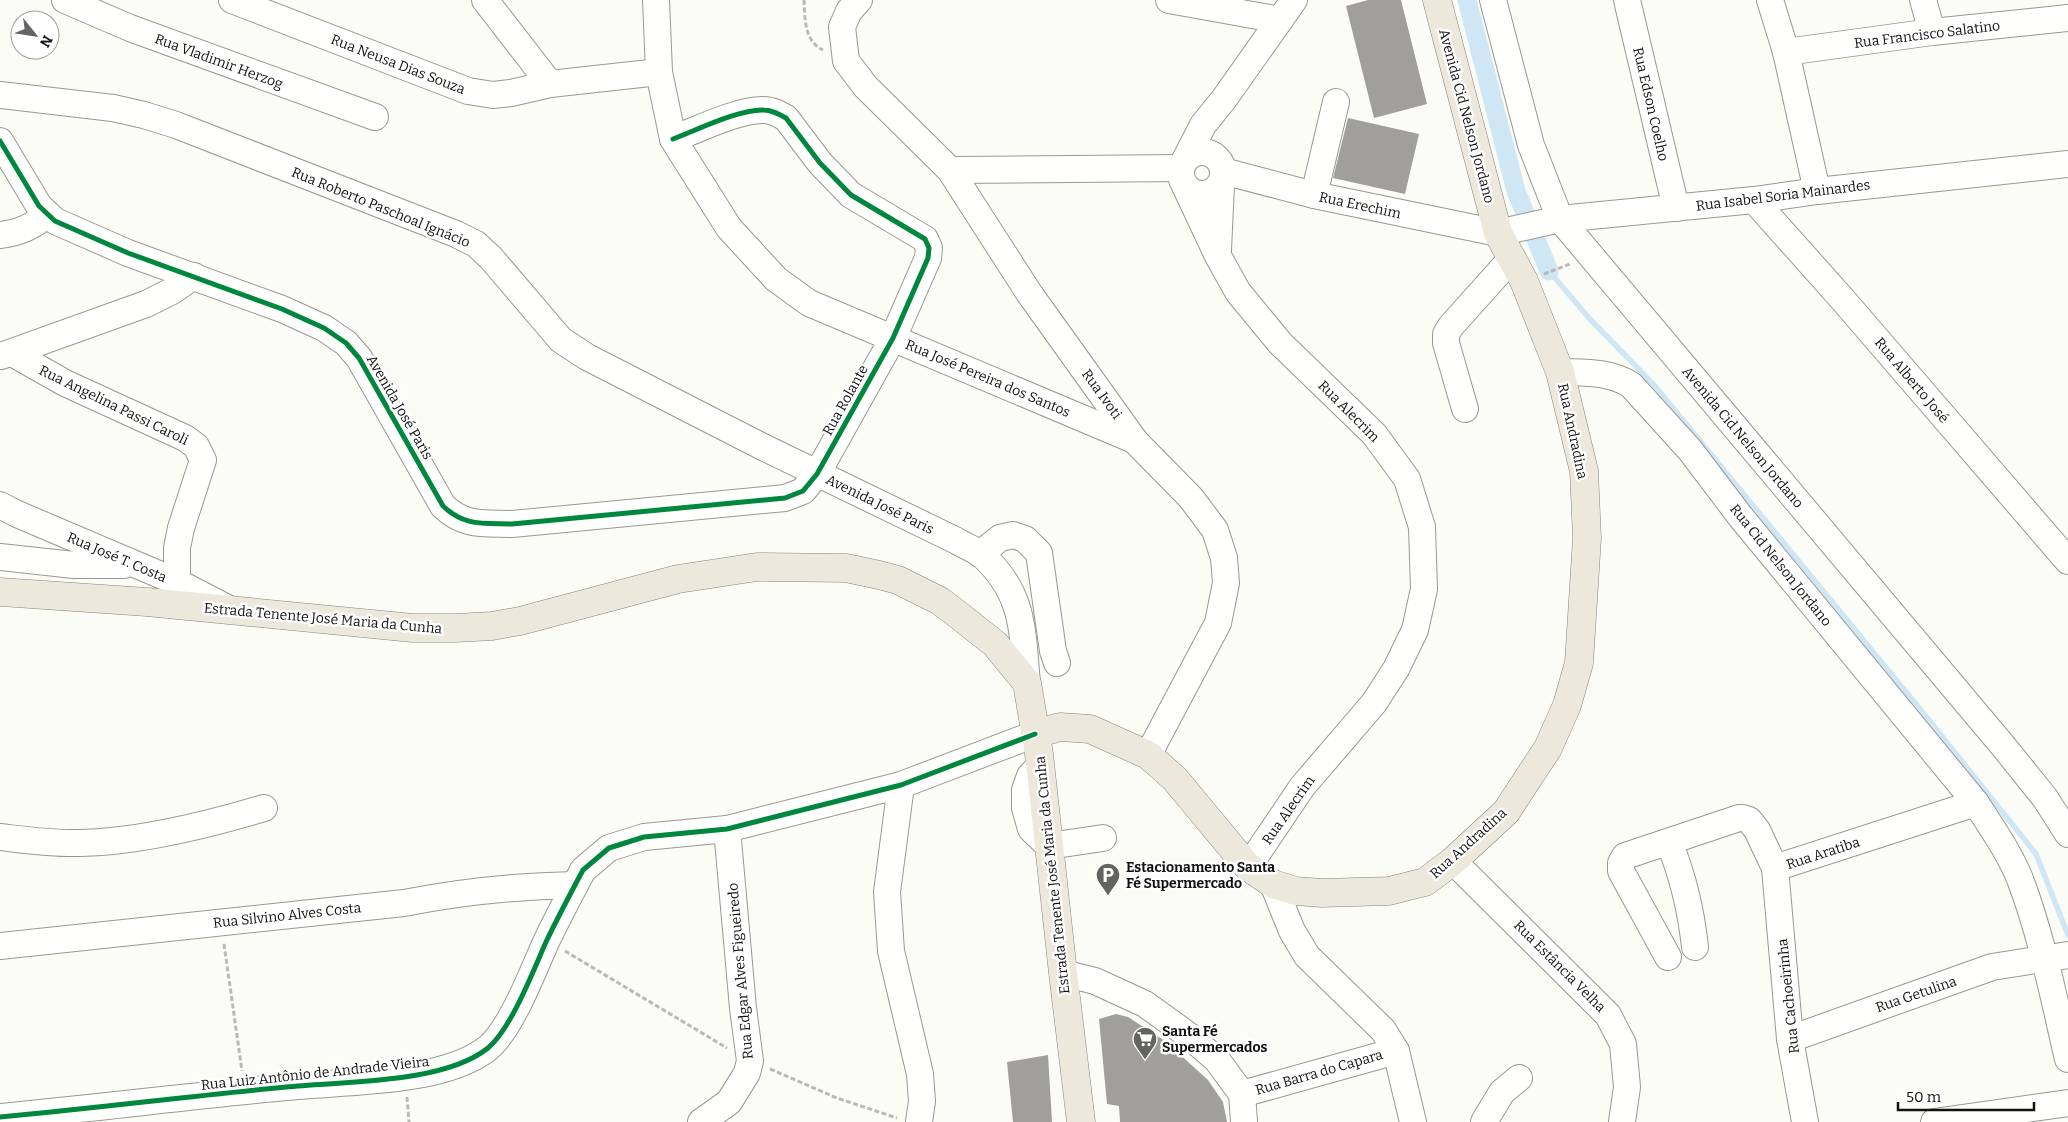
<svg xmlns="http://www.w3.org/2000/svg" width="2068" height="1122" font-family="Bitter,serif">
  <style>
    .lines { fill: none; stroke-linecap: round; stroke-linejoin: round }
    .stream { stroke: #cfe7f4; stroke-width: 5.5 }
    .canal { stroke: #cfe7f4; stroke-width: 19 }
    .building { fill: #a09f9c }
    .minor-casing { stroke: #979795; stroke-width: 28 }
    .major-casing { stroke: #848482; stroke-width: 29 }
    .path { stroke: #b9b9b8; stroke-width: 3; stroke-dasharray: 5 2.5; stroke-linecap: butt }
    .minor { stroke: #fffffe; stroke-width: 26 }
    .major { stroke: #ece8dc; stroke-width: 28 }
    .cycleway-casing { stroke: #fff; stroke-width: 8 }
    .cycleway { stroke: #00873e; stroke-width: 5 }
    .labels { text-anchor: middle; stroke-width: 5; stroke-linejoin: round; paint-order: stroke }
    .street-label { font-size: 14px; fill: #111; stroke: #fff }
    .poi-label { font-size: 14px; font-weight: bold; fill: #111; stroke: #fff; text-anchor: start }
  </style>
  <rect width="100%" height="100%" fill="#fcfcf7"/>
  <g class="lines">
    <!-- stream -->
    <polyline class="stream" points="1549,271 1589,318 1655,386 1929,720 2036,854 2068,935"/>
    <!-- canal -->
    <polyline class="canal" points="1467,0 1516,191 1549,271"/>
  </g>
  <!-- building -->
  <g class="building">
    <polygon points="1368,0 1401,0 1427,104 1374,118 1346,6"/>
    <polygon points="1348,118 1419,134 1405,194 1333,178"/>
    <polygon points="1116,1014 1128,1017 1165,1041 1208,1080 1223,1102 1227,1122 1120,1122 1119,1106 1107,1104 1099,1019"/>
    <polygon points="1048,1055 1052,1122 1013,1122 1007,1062"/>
  </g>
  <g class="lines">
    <defs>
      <g id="minor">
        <polyline points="65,0 130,28 375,117"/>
        <polyline points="232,0 468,91 493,95 511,93 550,84 659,72"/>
        <polyline points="485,0 550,84"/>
        <polyline points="656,0 659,72 673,139 729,228 776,279 809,303 1134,440"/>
        <polyline points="859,0 849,11 842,27 846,61 866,87 950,170 1029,293 1135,441 1191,498 1215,530 1224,558 1226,583 1218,623 1148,755"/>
        <polyline points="1169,0 1280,20"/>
        <polyline points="1493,0 1531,145 1560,219 2004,747 2045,798 2068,834"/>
        <polyline points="1627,0 1676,208"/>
        <polyline points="1770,0 1786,52 1817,191"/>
        <polyline points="1923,0 1932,32"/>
        <polyline points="1786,52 1932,32 2068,18"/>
        <path d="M0,95L113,108L144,115L176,125L456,234L476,244L491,258L561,340L587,357L761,446L955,540C963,545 974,549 982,555C1025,594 1022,631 1027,683"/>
        <path d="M0,141L39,206L55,221L128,253L282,309L324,328L346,343L359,358L443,506C465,527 484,523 512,524L785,498L803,491L817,474L893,338L928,258L929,248L925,239L851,195L820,163L786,118C779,114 772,110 764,110C739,109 697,130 673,139"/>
        <circle cx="1202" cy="173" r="21"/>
        <polyline points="1185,160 1203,125 1224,99 1294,0"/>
        <polyline points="950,170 1181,168"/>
        <polyline points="1223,171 1314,195 1498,233 1560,219 1754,200 1817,191 2068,164"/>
        <polyline points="1185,186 1218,256 1238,292 1280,343 1374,434 1407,479 1422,527 1424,589 1415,630 1396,669 1374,703 1302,787 1248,867"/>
        <polyline points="1314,195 1336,102"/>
        <polyline points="1754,200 1844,301 2068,561"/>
        <path d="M0,235C19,233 33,227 47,214"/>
        <polyline points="1218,250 1221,184"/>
        <polyline points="12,353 65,383 185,438 196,446 203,460 181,528 177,548 177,582"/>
        <polyline points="1,356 146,304 172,291 194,276"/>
        <path d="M1560,372C1585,373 1609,371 1631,385L1690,450L1740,516L1976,803C1992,828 2009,852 2020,879C2042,937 2054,999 2068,1059"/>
        <polyline points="1465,409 1446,343 1446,334 1451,326 1512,258"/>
        <polyline points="0,505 15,513 177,582 231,610"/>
        <polyline points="980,554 1000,538 1013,535 1025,539 1039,553 1053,651 1057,663"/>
        <polyline points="0,557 74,565 124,565"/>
        <polyline points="1040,765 1030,776 1025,790 1025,808 1031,829 1049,846 1103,838"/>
        <polyline points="901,785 887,892 891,951 920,1074 922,1101 919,1122"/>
        <path d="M0,837C26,840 54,844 80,843C140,842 207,825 264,808"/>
        <path d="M1669,842C1683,876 1691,910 1695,947"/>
        <polyline points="1453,861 1608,1015 1623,1044 1627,1087 1622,1122"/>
        <polyline points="1775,868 1976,803"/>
        <polyline points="1273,884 1292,931 1307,956 1383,1030 1396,1051 1413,1122"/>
        <path d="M0,946L404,903C460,892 517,886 575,885"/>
        <polyline points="1668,957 1621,871 1621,863 1625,856 1739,818 1743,818 1749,820 1757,830 1775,868 1790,1039 1805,1122"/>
        <polyline points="1063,973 1095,981 1145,1004 1188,1035 1217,1060 1242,1094 1244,1122"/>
        <polyline points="1790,1039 1992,967 2068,955"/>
        <polyline points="1242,1094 1396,1051"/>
        <path d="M0,1117C96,1108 191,1096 286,1087C344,1081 443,1084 488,1048C511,1029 533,971 546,942C555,923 565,904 575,885L583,870L609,848L644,837L727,829L901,785L1035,734"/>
        <polyline points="701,1122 729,1102 747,1073 750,1061 743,1008 727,829"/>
        <polyline points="1484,1122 1502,1092 1519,1078"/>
        <polyline points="1934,1122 2068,1103"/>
      </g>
      <g id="major">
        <polyline points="0,592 147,602 413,628 456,628 492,626 520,621 678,579 757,567 846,568 879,575 898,580 940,601 961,617 995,644 1027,683 1039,754 1063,973 1081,1122"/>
        <polyline points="1035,734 1060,727 1090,729 1148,755 1175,779 1248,867 1273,884 1296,891 1322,893 1389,891 1425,882 1453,861 1506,812 1548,748 1567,705 1579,663 1587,538 1584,471 1560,372 1524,281 1498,233 1437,0"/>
      </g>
    </defs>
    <!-- minor casing -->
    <use href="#minor" class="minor-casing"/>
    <!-- major casing -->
    <use href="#major" class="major-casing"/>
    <!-- path -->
    <g class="path">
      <path d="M804,0C805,19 804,41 823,50"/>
      <polyline points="1544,274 1570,264"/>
      <polyline points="224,944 242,1071"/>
      <polyline points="565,951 727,1048"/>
      <polyline points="770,1069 837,1098 897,1118"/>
      <polyline points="407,1097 409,1122"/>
    </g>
    <!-- minor -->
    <use href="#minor" class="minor"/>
    <!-- major -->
    <use href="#major" class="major"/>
    <defs>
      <g id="cycleway">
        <path d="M0,141L39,206L55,221L128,253L282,309L324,328L346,343L359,358L443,506C465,527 484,523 512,524L785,498L803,491L817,474L893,338L928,258L929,248L925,239L851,195L820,163L786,118C779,114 772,110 764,110C739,109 697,130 673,139"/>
        <path d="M0,1117C96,1108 191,1096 286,1087C344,1081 443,1084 488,1048C511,1029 533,971 546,942C555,923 565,904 575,885L583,870L609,848L644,837L727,829L901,785L1035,734"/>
      </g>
    </defs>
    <!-- cycleway casing -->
    <use href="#cycleway" class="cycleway-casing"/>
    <!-- cycleway -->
    <use href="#cycleway" class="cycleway"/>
  </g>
  <!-- icons -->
  <defs>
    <symbol id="parking-pin" viewBox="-11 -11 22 30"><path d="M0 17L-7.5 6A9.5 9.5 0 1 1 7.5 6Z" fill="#636362" stroke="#fff"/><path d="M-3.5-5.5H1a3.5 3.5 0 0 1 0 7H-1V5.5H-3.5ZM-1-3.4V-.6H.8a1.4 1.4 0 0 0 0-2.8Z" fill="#fff"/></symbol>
    <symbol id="supermarket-pin" viewBox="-11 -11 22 30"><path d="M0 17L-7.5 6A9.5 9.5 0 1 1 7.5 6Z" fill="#636362" stroke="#fff"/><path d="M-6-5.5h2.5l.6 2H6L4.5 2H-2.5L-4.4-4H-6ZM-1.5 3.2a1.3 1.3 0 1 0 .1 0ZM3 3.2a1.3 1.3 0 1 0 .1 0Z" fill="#fff"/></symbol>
  </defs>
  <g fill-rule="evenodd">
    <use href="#parking-pin" x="1094" y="861" width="28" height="38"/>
    <use href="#supermarket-pin" x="1131" y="1025" width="28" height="38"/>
  </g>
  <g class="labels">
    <!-- street labels -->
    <g class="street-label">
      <text transform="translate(1927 34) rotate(-7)" y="5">Rua Francisco Salatino</text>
      <text transform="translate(219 61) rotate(20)" y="5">Rua Vladimir Herzog</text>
      <text transform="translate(398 64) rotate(21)" y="5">Rua Neusa Dias Souza</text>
      <text transform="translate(1651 104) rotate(77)" y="5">Rua Edson Coelho</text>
      <text transform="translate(1467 116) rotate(75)" y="5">Avenida Cid Nelson Jordano</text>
      <text transform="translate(1783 195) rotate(-7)" y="5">Rua Isabel Soria Mainardes</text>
      <text transform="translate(1360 205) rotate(12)" y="5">Rua Erechim</text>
      <text transform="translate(381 207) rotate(22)" y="5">Rua Roberto Paschoal Ignácio</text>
      <text transform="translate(988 378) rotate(23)" y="5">Rua José Pereira dos Santos</text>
      <text transform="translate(1912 380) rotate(50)" y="5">Rua Alberto José</text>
      <text transform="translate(1102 394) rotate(54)" y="5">Rua Ivoti</text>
      <text transform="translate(845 400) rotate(-61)" y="5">Rua Rolante</text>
      <text transform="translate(114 405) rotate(26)" y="5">Rua Angelina Passi Caroli</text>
      <text transform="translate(400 407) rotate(60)" y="5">Avenida José Paris</text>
      <text transform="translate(1349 411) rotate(45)" y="5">Rua Alecrim</text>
      <text transform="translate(1573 431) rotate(78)" y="5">Rua Andradina</text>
      <text transform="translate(1743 437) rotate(50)" y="5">Avenida Cid Nelson Jordano</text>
      <text transform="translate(880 504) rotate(26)" y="5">Avenida José Paris</text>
      <text transform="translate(117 557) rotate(23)" y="5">Rua José T. Costa</text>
      <text transform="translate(1781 565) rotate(51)" y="5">Rua Cid Nelson Jordano</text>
      <text transform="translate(323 618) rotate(5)" y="5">Estrada Tenente José Maria da Cunha</text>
      <text transform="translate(1288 810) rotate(-55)" y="5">Rua Alecrim</text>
      <text transform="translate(1468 843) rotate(-42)" y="5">Rua Andradina</text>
      <text transform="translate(1823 853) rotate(-18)" y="5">Rua Aratiba</text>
      <text transform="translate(1052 875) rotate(-96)" y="5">Estrada Tenente José Maria da Cunha</text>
      <text transform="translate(287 915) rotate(-6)" y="5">Rua Silvino Alves Costa</text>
      <text transform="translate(1560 966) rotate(45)" y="5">Rua Estância Velha</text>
      <text transform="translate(740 971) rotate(-95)" y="5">Rua Edgar Alves Figueiredo</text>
      <text transform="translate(1916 994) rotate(-19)" y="5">Rua Getulina</text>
      <text transform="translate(1788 996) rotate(-96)" y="5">Rua Cachoeirinha</text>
      <text transform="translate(1319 1072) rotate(-16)" y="5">Rua Barra do Capara</text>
      <text transform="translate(315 1073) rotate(-6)" y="5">Rua Luiz Antônio de Andrade Vieira</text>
    </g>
    <!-- poi labels -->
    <g class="poi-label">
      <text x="1126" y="872">Estacionamento Santa<tspan x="1126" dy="16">Fé Supermercado</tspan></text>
      <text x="1162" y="1036">Santa Fé<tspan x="1162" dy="16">Supermercados</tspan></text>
    </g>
  </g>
  <!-- north arrow -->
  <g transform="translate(35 35) rotate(120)"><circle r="24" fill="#ffffff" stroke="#a0a0a0"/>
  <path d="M0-4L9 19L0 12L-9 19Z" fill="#636362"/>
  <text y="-8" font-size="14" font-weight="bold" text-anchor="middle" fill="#111111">N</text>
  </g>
  <!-- scale -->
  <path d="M1898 1102v8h136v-8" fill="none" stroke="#111111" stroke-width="2.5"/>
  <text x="1906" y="1102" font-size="15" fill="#111111" stroke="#ffffff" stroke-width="4" paint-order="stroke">50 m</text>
</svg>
